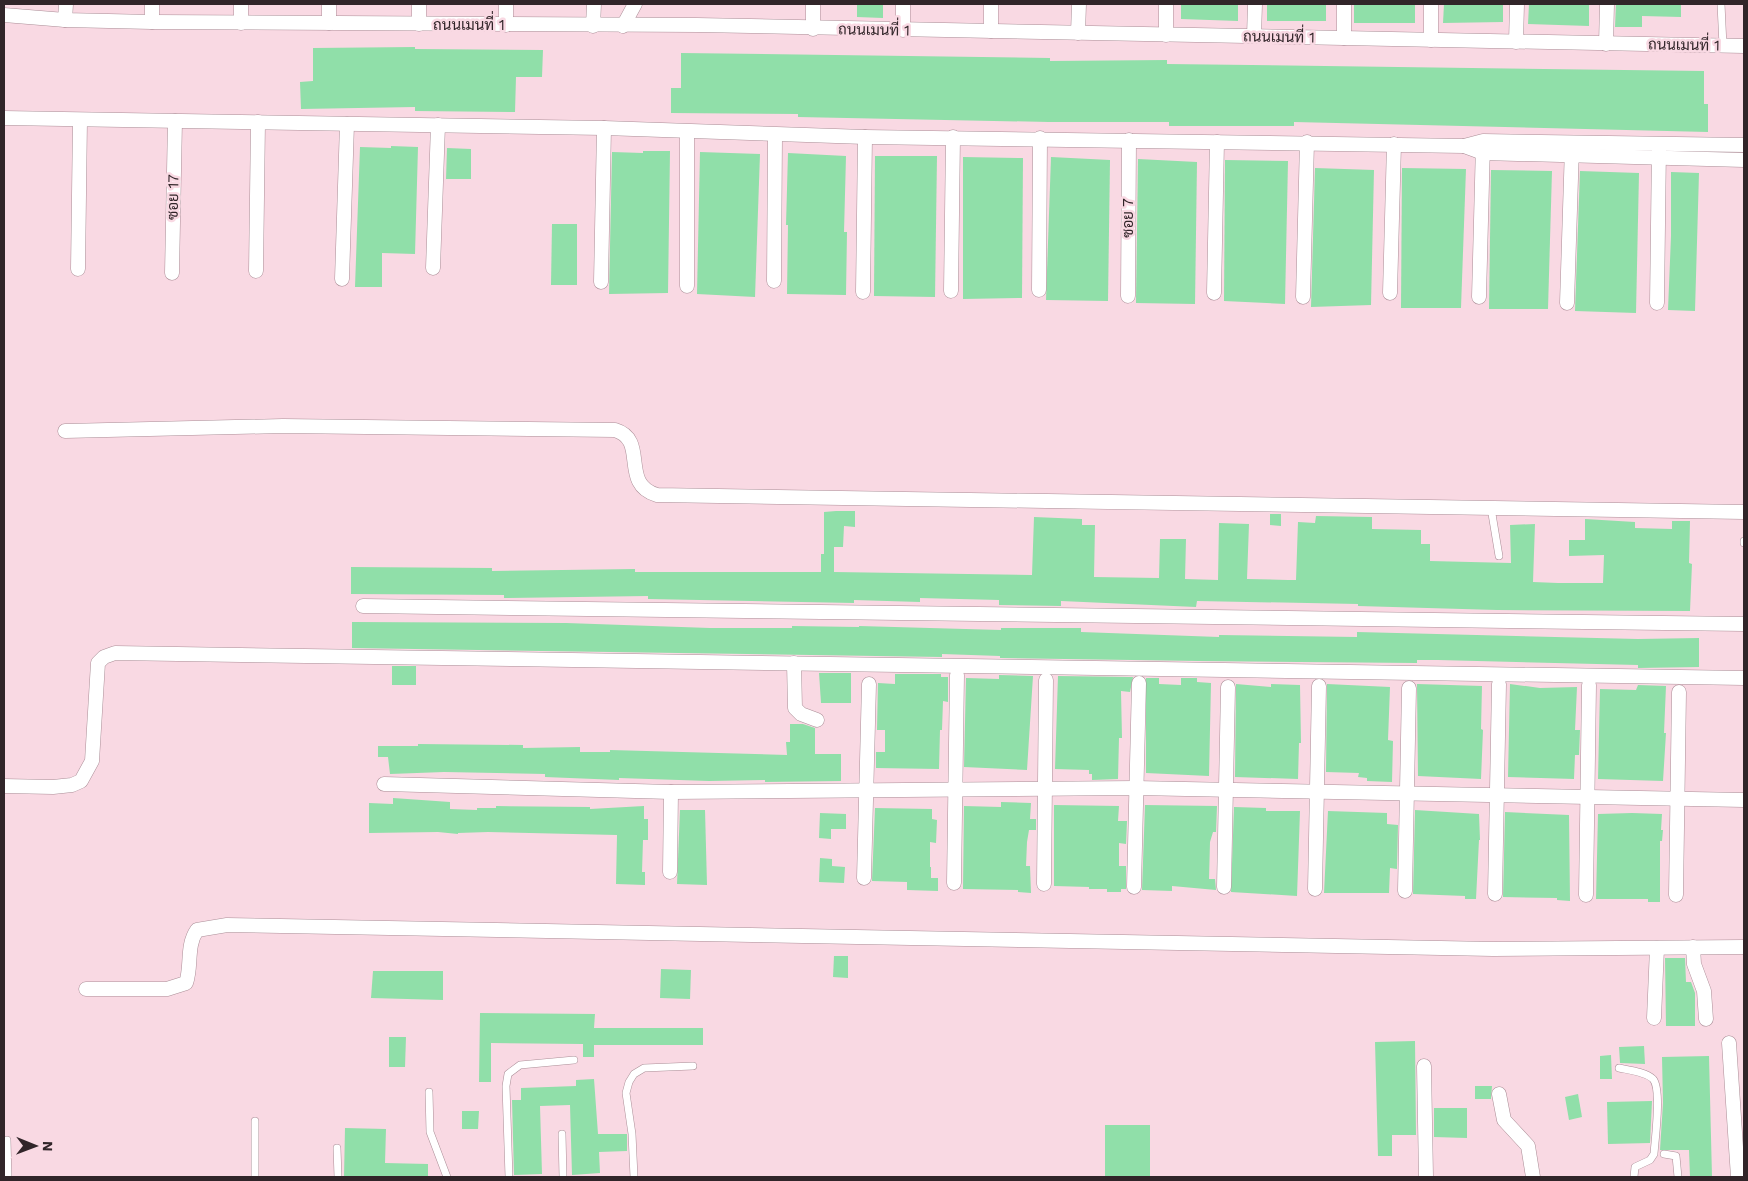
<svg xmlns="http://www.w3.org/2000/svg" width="1748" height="1181" font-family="'Work Sans',Sarabun,sans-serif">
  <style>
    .building { fill: #90dfa9 }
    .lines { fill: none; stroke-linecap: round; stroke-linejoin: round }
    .lane-casing { stroke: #ab8e97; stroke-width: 8 }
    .street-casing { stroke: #ab8e97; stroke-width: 15 }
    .lane { stroke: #fff; stroke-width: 7 }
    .street { stroke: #fff; stroke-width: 14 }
    .labels { text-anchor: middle; stroke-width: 5; stroke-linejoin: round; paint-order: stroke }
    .street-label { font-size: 15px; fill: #312529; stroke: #f9d9e3 }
  </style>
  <rect width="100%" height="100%" fill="#f9d9e3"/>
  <!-- building -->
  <g class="building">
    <polygon points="857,4 883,4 883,18 857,17"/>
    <polygon points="1181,4 1238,4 1238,21 1181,19"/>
    <rect x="1267" y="4" width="59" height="17"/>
    <rect x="1354" y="4" width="61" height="19"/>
    <polygon points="1444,4 1503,4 1503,22 1443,23"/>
    <polygon points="1529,4 1589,4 1589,26 1528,24"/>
    <polygon points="1616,4 1681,4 1681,17 1642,16 1642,27 1615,27"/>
    <polygon points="415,47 415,49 543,50 542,77 516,77 515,112 415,111 415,107 301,109 300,82 313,81 313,48"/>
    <polygon points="681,53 1050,58 1050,61 1167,60 1167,64 1704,71 1704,104 1708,104 1708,132 1294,122 1294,126 1169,126 1169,122 1049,122 798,117 798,114 671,113 671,88 681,88"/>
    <polygon points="391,146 418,147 415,254 382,253 382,287 355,287 360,147 391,148"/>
    <polygon points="447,148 471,149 471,179 446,179"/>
    <polygon points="643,151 670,151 668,293 609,294 612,152 643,153"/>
    <polygon points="700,152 760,154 755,297 697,294"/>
    <polygon points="788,153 846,156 844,232 847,232 846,295 787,294 788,225 786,225"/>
    <polygon points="875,156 937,156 935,297 874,296"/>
    <polygon points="963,157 1023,158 1022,298 963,299"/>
    <polygon points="1051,157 1110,160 1108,301 1046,300"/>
    <polygon points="1138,159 1197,162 1195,304 1136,303"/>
    <polygon points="1225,160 1288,161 1285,304 1224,301"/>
    <polygon points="1315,168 1374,170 1371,305 1311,307"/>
    <polygon points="1402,168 1466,169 1461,308 1401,308"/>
    <polygon points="1491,170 1552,171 1548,309 1489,309"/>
    <polygon points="1580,171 1639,173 1636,313 1575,311"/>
    <polygon points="1671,172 1699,173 1695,311 1668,310 1671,236"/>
    <polygon points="552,224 577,224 577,285 551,285"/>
    <polygon points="836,511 855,511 855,527 844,526 843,547 834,547 834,572 1032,575 1034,517 1082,519 1082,525 1095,525 1094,577 1159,578 1160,539 1186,539 1185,579 1218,580 1219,523 1249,524 1247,579 1288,580 1296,580 1298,522 1315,523 1316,516 1372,517 1372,529 1421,530 1421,544 1430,544 1430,561 1511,563 1510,525 1535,524 1533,582 1558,583 1603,583 1604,555 1569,556 1569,540 1585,540 1585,519 1635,522 1635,528 1672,529 1672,521 1690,521 1689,563 1692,564 1690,611 1497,610 1358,606 1358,604 1197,601 1196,607 1061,601 1061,606 999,605 999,600 920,598 920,602 854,600 854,603 648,599 648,596 504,598 504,595 351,594 351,567 492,568 492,571 635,569 635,572 821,572 821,554 824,554 824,512"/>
    <polygon points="1270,514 1281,514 1281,526 1270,525"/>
    <polygon points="352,622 566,623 710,628 792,628 792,626 859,627 859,626 1001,630 1001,628 1081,628 1081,632 1219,637 1219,635 1357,637 1357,632 1638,639 1699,638 1699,667 1638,668 1638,665 1438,660 1417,660 1417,663 1198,661 1000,658 1000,656 942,654 942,657 352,648"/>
    <rect x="392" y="666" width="24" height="19"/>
    <polygon points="819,673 851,673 851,703 821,703"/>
    <polygon points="895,674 941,674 941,677 948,677 948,702 943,701 942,730 940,730 939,769 876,768 876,752 885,752 885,730 877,730 878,683 895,684"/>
    <polygon points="999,675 1033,676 1027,770 964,767 966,678 999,679"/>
    <polygon points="1058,676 1133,677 1130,692 1121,691 1122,738 1119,738 1118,779 1092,780 1092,774 1089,774 1089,770 1055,769"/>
    <polygon points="1146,678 1159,678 1159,684 1181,685 1181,678 1197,678 1197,682 1211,683 1209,776 1146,773"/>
    <polygon points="1236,684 1271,687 1271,684 1300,685 1301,743 1299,743 1298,779 1235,777"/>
    <polygon points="1327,684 1390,687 1388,740 1393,741 1392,782 1367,781 1367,778 1358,777 1359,773 1326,772"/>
    <polygon points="1417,684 1482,686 1481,729 1483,730 1481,779 1418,776"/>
    <polygon points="1510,684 1540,688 1577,687 1575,730 1580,730 1579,755 1575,755 1574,779 1508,777"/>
    <polygon points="1638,685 1666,686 1664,733 1666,733 1663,781 1598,779 1600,689 1636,690"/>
    <polygon points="790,724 803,724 815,728 815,754 841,754 841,781 765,782 765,780 709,781 619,778 619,780 545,777 545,774 444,772 390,774 388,757 378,757 378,746 418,746 418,744 523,745 523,748 580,747 580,752 610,752 610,750 787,755 786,742 790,742"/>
    <polygon points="393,798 450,802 450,809 477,810 477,808 496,808 496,806 590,807 590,809 644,806 644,819 648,819 648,840 643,840 642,872 645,872 645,885 616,884 617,835 488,832 458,833 458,834 438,832 369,833 369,803 393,804"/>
    <polygon points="1001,802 1031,803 1030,819 1036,819 1036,830 1029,830 1027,842 1026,866 1030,866 1031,893 1018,892 1018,890 963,889 964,806 1001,807"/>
    <polygon points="1054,805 1119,806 1118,821 1127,821 1126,844 1119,843 1119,866 1126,866 1126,889 1121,889 1121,892 1107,892 1107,889 1089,889 1089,887 1054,886"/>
    <polygon points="1145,805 1217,806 1216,832 1213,832 1210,842 1209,879 1215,879 1216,890 1172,886 1172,891 1142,890"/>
    <polygon points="1234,807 1266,808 1266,811 1300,811 1297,896 1231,892"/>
    <polygon points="875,808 932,809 932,819 937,820 936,843 930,842 930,867 931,867 931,878 938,878 938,891 907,890 907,882 872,881"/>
    <polygon points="680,810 705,810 707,885 677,884"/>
    <polygon points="1415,810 1479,814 1480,840 1479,840 1476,899 1465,899 1465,896 1413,894"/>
    <polygon points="1328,811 1387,813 1387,824 1398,825 1397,869 1390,868 1389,893 1324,893"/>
    <polygon points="1505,812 1569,815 1570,901 1557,900 1557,898 1503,897"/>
    <polygon points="820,813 846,814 846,829 831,829 831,839 819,838"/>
    <polygon points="1632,813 1662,814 1661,830 1663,830 1662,841 1660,841 1660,902 1648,902 1648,899 1596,899 1598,814"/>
    <polygon points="820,858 832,859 832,866 845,867 844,883 819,882"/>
    <polygon points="834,956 848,956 848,978 833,977"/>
    <polygon points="1665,958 1685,958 1686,982 1691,982 1695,993 1695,1026 1666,1026"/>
    <polygon points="661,969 691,970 690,999 660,998"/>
    <polygon points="373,971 443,971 443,1000 371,998"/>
    <polygon points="480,1013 595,1014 594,1028 703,1028 703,1045 594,1045 594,1057 583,1057 583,1044 491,1043 491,1082 479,1082"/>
    <polygon points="389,1037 406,1037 405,1067 389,1067"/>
    <polygon points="1415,1041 1416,1135 1392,1135 1392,1156 1378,1156 1375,1042"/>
    <polygon points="1644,1046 1645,1064 1620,1063 1619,1047"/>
    <polygon points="1611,1055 1612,1079 1600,1079 1600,1056"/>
    <polygon points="1709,1056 1712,1177 1690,1177 1689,1150 1660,1150 1663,1103 1662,1057"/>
    <polygon points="594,1079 598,1134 627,1134 627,1151 599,1152 600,1173 572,1175 570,1105 540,1106 542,1174 514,1175 512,1100 521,1100 521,1088 576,1086 576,1080"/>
    <polygon points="1475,1086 1492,1086 1491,1099 1475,1099"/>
    <polygon points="1578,1094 1582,1117 1569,1120 1565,1097"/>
    <polygon points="1652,1101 1650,1143 1608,1144 1607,1102"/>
    <polygon points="1434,1108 1467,1108 1467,1138 1434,1137"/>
    <polygon points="462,1111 479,1111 478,1129 462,1129"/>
    <rect x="1105" y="1125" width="45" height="52"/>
    <polygon points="345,1128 386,1129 385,1163 428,1164 428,1177 344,1177"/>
  </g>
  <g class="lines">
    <defs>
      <g id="lane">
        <polyline points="1721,4 1723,46"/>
        <polyline points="1491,508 1499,556"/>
        <polyline points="1744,543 1744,541"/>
        <path d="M1619,1068C1628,1070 1646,1072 1653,1079C1662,1089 1655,1139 1654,1154L1650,1160L1635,1167L1634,1177"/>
        <polyline points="429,1092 430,1132 447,1177"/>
        <polyline points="255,1121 255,1177"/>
        <polyline points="562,1134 563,1177"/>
        <polyline points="7,1140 8,1177"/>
        <polyline points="337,1148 338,1177"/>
        <polyline points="1664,1154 1676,1156 1678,1177"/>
        <polyline points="509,1177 506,1086 508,1074 520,1065 574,1060"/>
        <polyline points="634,1177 632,1134 626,1093 629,1082 634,1074 644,1068 693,1066"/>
      </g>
      <g id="street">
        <polyline points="4,15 65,20 152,22 697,25 1744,46"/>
        <polyline points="65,20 66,4"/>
        <polyline points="152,22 152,4"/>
        <polyline points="241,23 241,4"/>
        <polyline points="329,23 329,4"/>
        <polyline points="419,24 419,4"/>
        <polyline points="506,25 506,4"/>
        <polyline points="593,26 594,4"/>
        <polyline points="623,26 635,4"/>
        <polyline points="813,29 813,4"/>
        <polyline points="903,30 903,4"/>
        <polyline points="991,31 991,4"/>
        <polyline points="1078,33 1079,4"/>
        <polyline points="1166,35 1166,4"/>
        <polyline points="1254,36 1255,4"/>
        <polyline points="1344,38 1344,4"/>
        <polyline points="1431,40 1431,4"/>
        <polyline points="1516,42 1517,4"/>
        <polyline points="1606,44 1607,4"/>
        <polyline points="4,118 604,128 865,137 1464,146 1483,141 1744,145"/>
        <polyline points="1464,146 1483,153 1744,160"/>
        <polyline points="433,268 438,125"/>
        <polyline points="78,269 80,120"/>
        <polyline points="256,271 258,122"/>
        <polyline points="172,273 175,121"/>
        <polyline points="342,279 347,124"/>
        <polyline points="774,281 775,136"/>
        <polyline points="601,282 604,128"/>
        <polyline points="687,286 687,132"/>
        <polyline points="1039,290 1040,138"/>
        <polyline points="951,291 953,137"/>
        <polyline points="863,292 865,137"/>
        <polyline points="1214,293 1217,142"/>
        <polyline points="1390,293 1394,144"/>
        <polyline points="1128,296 1129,140"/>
        <polyline points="1303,297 1307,142"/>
        <polyline points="1479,297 1483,144"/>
        <polyline points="1567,303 1572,147"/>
        <polyline points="1657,303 1659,147"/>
        <path d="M65,431L283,426L615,430C649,440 619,484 657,495L1744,512"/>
        <polyline points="363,606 1744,624"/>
        <polyline points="794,663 795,708 801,714 817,720"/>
        <polyline points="384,784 671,792 1136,788 1744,800"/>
        <polyline points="4,786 53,787 72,785 81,781 92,761 98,663 104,657 115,653 1744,678"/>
        <polyline points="670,872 671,792"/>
        <polyline points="864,878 869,684"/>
        <polyline points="954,883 957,675"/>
        <polyline points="1044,884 1046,680"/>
        <polyline points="1134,887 1139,683"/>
        <polyline points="1224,887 1228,687"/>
        <polyline points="1315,889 1319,686"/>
        <polyline points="1405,891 1409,688"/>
        <polyline points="1495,894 1499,684"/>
        <polyline points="1586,895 1589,685"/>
        <polyline points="1676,895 1679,692"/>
        <polyline points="1693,947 1694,964 1704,991 1706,1019"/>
        <path d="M86,989H167L186,983C192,966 186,946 197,930L227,925L1493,949L1744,947"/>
        <polyline points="1654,1018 1657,948"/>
        <polyline points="1729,1043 1738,1177"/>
        <polyline points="1424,1066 1426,1177"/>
        <polyline points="1499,1094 1504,1120 1528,1146 1533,1177"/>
      </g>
    </defs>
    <!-- lane casing -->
    <use href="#lane" class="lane-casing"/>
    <!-- street casing -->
    <use href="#street" class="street-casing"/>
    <!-- lane -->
    <use href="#lane" class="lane"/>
    <!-- street -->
    <use href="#street" class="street"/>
  </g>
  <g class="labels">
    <!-- street labels -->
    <g class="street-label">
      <text x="469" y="30">ถนนเมนที่ 1</text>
      <text transform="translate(874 30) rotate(1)" y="5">ถนนเมนที่ 1</text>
      <text transform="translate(1279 37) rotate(1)" y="5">ถนนเมนที่ 1</text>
      <text transform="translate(1684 45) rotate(1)" y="5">ถนนเมนที่ 1</text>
      <text transform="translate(173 197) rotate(-89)" y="5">ซอย 17</text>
      <text transform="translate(1128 218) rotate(-90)" y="5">ซอย 7</text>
    </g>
  </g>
  <!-- border -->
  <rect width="1748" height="1181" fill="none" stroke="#312529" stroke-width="10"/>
  <!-- north arrow -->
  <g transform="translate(35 1146) rotate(91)" stroke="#f9d9e3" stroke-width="4" paint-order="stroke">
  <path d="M0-4L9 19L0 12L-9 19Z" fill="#312529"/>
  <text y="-8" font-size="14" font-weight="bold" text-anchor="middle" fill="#312529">N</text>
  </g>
</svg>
